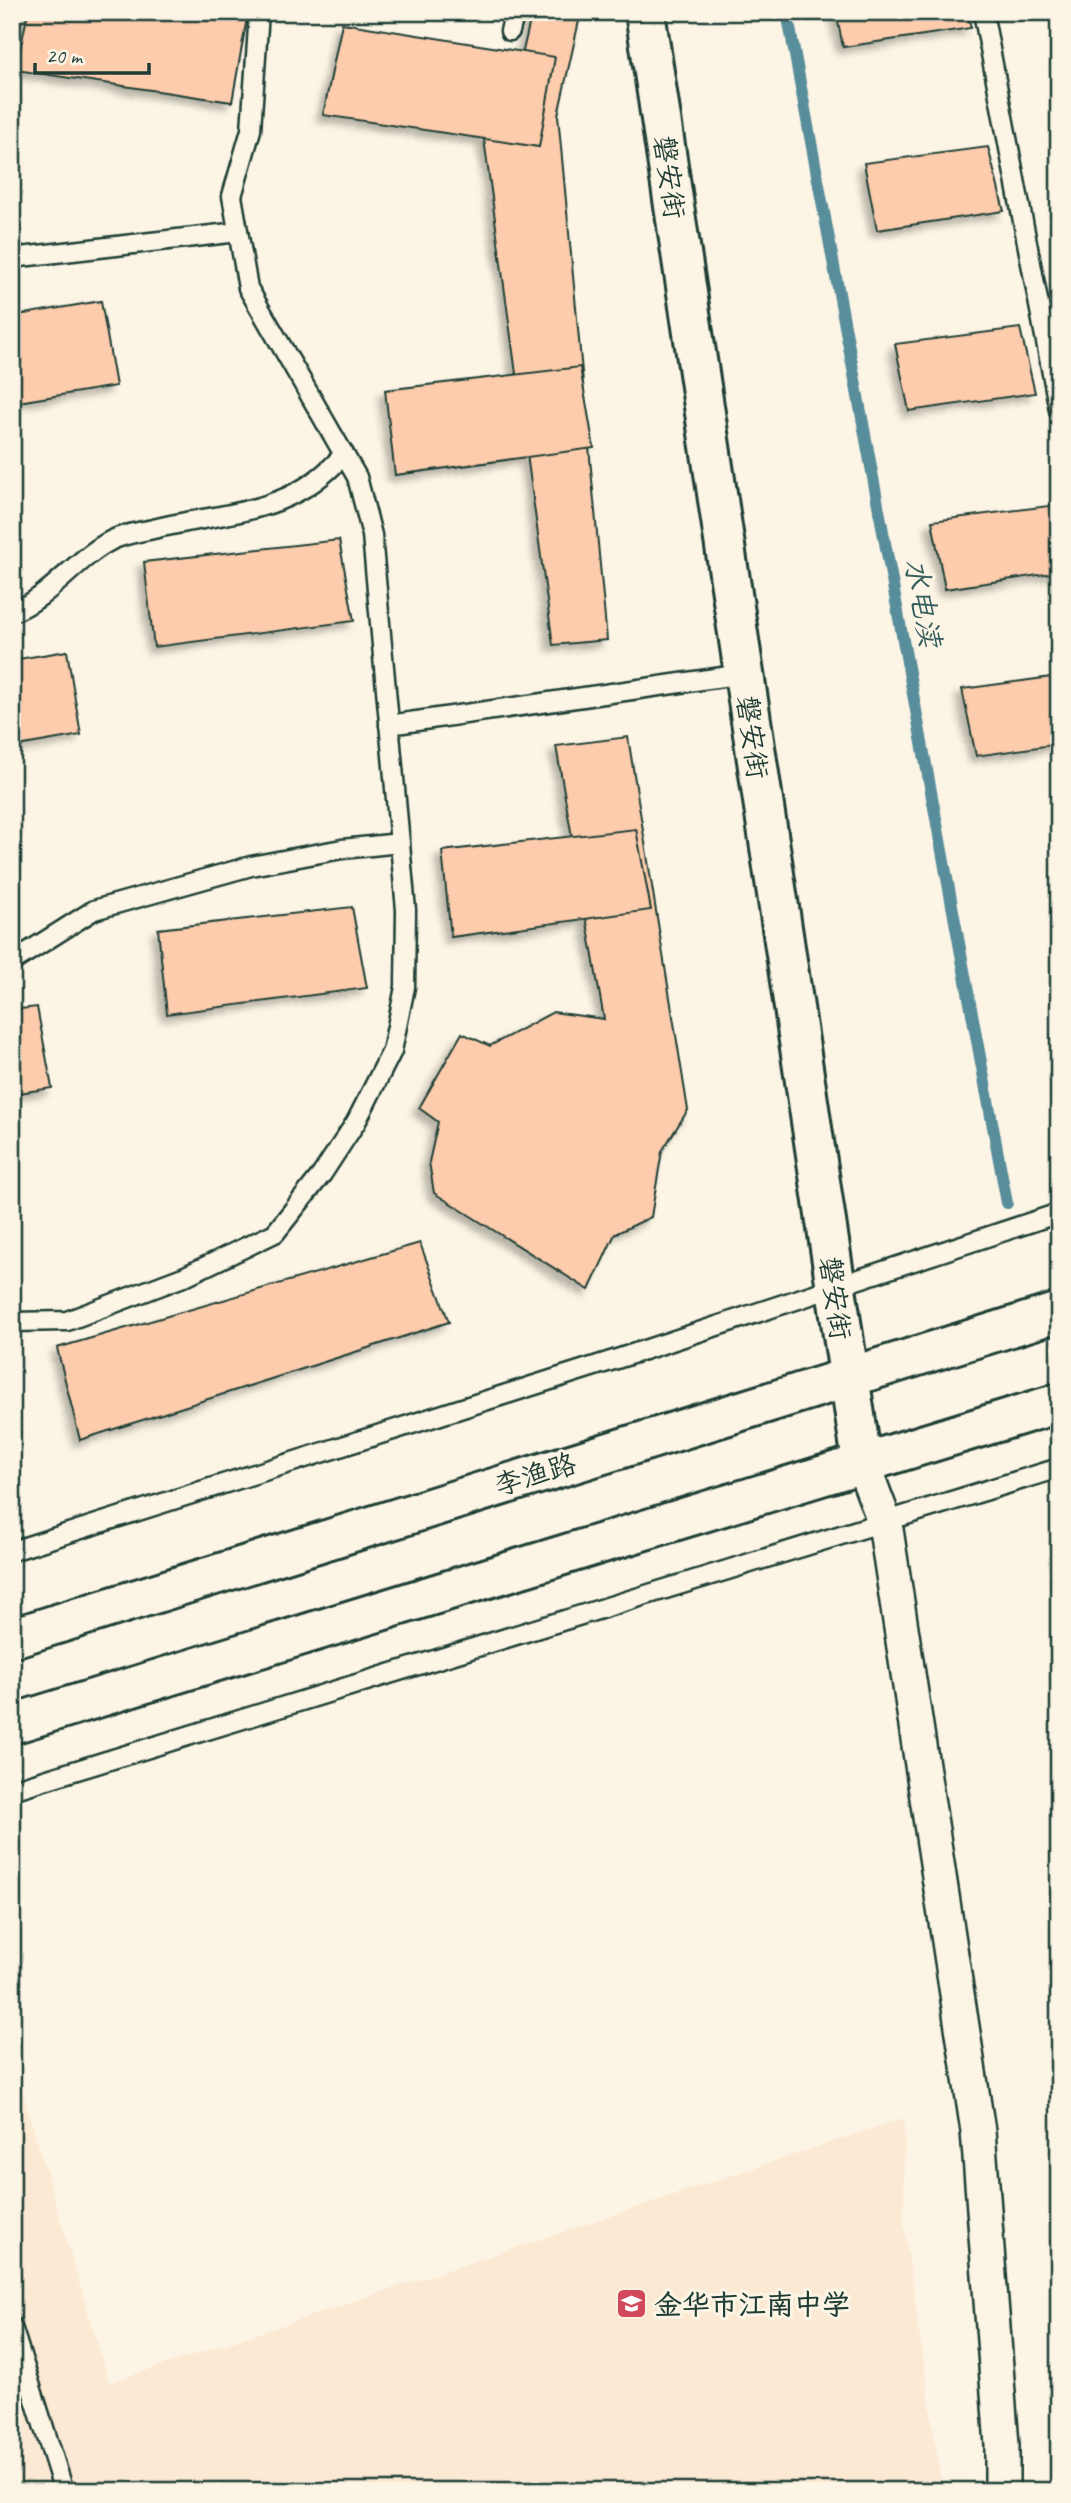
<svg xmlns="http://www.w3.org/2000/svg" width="1071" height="2503" font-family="Caveat,'LXGW WenKai TC',sans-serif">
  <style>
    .built { fill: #fce9d4 }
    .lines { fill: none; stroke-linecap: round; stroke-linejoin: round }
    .stream { stroke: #598d9b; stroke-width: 12 }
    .building { fill: #fcccac; stroke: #1f3d34; stroke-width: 2; filter: url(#shadow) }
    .lane-casing { stroke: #1f3d34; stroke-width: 23 }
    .street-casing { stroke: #1f3d34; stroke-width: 38 }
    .secondary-casing { stroke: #1f3d34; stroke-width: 44 }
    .lane { stroke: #fcf5e5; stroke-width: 18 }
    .street { stroke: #fcf5e5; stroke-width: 33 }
    .secondary { stroke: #fcf5e5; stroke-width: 38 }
    .labels { text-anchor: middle; stroke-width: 6; stroke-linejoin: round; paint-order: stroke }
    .street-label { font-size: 28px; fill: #1f3d34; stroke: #fcf5e5 }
    .poi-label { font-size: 28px; font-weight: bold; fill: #1f3d34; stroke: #fcf5e5; text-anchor: start }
    .water-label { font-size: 30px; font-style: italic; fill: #375e5f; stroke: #fcf5e5 }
  </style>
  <defs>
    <filter id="shadow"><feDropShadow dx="-6" dy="6" stdDeviation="3.5" flood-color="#0004"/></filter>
  </defs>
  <rect width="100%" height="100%" fill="#fcf5e5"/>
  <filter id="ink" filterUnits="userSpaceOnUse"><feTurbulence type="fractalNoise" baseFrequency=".0143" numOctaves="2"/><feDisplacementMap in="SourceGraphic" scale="14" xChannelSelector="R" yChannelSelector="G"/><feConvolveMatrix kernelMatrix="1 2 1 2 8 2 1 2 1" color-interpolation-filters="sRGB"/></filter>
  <g filter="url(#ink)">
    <!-- built -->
    <polygon class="built" points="12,2056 109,2383 904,2118 904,2224 942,2491 12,2491"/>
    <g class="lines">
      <!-- stream -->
      <polyline class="stream" points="787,12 1007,1203"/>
    </g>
    <!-- building -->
    <g class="building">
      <polygon points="28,12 248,12 232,102 16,70"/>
      <polygon points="532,12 581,12 558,115 607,640 553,645 484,139 523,51"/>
      <polygon points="836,12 967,12 971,28 843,47"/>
      <polygon points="342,23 555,57 539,147 323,115"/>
      <polygon points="988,147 1004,211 877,230 864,163"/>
      <polygon points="101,301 116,386 12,403 12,316"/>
      <polygon points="1020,328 1035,393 909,411 895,344"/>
      <polygon points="580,367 594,448 395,475 385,390"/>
      <polygon points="1056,505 1059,514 1059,572 945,589 932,521"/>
      <polygon points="339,540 354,621 154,647 144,562"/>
      <polygon points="67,651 81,735 12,747 12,660"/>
      <polygon points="1059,676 1059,744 976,756 962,689"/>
      <polygon points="628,737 688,1110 662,1151 651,1217 615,1234 589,1290 434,1193 429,1162 438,1122 419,1108 462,1033 490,1046 553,1012 604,1019 556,746"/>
      <polygon points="636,829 651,910 451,937 442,851"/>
      <polygon points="352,907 367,988 167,1014 158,929"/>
      <polygon points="37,1007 52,1088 12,1094 12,1010"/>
      <polygon points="420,1243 449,1322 80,1440 57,1348"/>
    </g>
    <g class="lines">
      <defs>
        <g id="lane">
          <polyline points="983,12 1059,410"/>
          <polyline points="510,31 515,12"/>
          <polyline points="12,258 238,232"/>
          <path d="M12,612C49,599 76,558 112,540C124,534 140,532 153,529C226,511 291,516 344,454"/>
          <polyline points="389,725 743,674"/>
          <polyline points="12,962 94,910 251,866 342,849 400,843"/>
          <polyline points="12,1322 67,1321 183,1277 275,1233 322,1174 356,1122 392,1051 405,987 406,910 372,535 357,477 248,288 232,196 251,130 259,12"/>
          <polyline points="12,1551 617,1359 1059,1213"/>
          <polyline points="12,1790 1059,1468"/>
          <polyline points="12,2327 64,2491"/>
        </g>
        <polyline id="street" points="862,1462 885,1523 978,2131 1002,2445 1002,2491"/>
        <g id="secondary">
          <polyline points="645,12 862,1462"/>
          <polyline points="12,1638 1059,1312"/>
          <polyline points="12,1724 1059,1403"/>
        </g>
      </defs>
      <!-- lane casing -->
      <use href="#lane" class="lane-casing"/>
      <!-- street casing -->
      <use href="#street" class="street-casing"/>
      <!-- secondary casing -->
      <use href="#secondary" class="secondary-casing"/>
      <!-- lane -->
      <use href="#lane" class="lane"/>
      <!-- street -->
      <use href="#street" class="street"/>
      <!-- secondary -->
      <use href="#secondary" class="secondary"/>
    </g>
  </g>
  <!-- icons -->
  <defs>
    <symbol id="school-square" viewBox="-11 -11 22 22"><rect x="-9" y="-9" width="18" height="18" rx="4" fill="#d1495b" stroke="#fcf5e5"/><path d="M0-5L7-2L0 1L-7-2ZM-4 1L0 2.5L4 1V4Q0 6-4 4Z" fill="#fff"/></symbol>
  </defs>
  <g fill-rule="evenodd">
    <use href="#school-square" x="614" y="2286" width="35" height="35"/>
  </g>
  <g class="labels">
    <!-- street labels -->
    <g class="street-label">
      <text transform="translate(670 177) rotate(82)" y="10">磐安街</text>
      <text transform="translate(753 737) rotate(82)" y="10">磐安街</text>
      <text transform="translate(836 1298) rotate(82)" y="10">磐安街</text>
      <text transform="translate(535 1474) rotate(-17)" y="10">李渔路</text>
    </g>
    <!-- poi labels -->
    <g class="poi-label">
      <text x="654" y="2314">金华市江南中学</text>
    </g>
    <!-- water labels -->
    <g class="water-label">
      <text transform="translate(923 603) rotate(80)" y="10">水电渎</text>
    </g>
  </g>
  <!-- margin -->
  <rect width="1071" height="2503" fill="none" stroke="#fcf5e5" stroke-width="42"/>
  <rect x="21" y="21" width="1029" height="2461" fill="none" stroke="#1f3d34" stroke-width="2.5" filter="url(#ink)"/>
  <!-- scale -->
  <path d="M35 63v10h114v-10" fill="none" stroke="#1f3d34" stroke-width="3.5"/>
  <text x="46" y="63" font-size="21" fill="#1f3d34" stroke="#fcf5e5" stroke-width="5" paint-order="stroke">20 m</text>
</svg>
